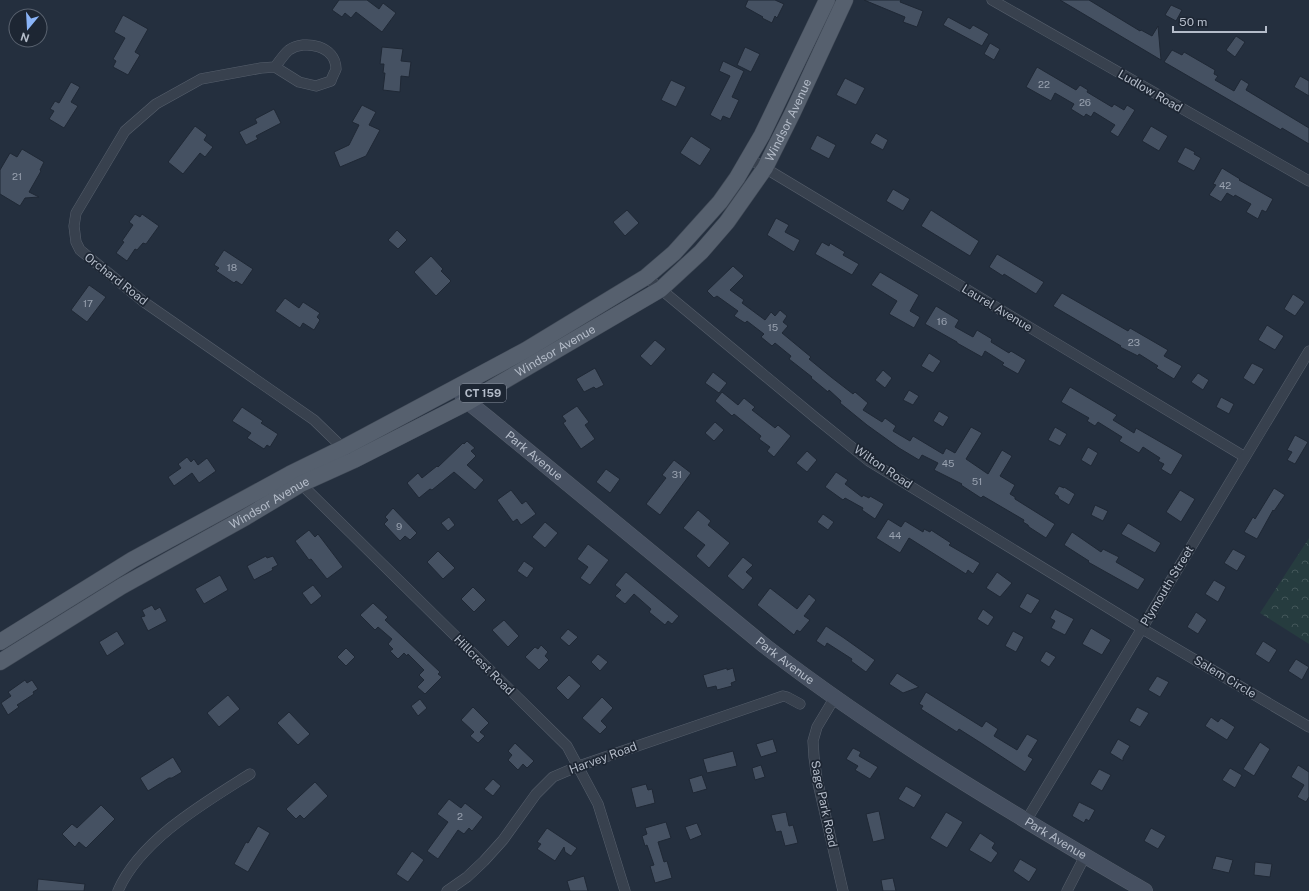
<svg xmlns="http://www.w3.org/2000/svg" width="1309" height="891" font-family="'Public Sans',sans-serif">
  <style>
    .park { fill: url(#park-crowns) }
    .building { fill: #455162; stroke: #1f2835 }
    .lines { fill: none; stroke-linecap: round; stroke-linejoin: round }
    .minor-casing { stroke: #565f6c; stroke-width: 11 }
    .secondary-casing { stroke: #565f6c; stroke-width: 16 }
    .primary-casing { stroke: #414a57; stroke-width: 17 }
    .minor { stroke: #38414e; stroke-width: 10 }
    .secondary { stroke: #465061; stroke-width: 15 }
    .primary { stroke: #56606e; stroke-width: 16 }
    .labels { text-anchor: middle; stroke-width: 3.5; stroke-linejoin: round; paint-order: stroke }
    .number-label { font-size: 10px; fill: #98a1af }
    .shield { fill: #1d2633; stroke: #878f9c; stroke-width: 1 }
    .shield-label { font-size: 11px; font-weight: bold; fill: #b4bcc9 }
    .street-label { font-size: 12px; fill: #b4bcc9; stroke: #1d2633 }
  </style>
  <defs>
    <pattern id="park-crowns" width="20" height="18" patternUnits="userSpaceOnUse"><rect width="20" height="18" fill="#263c3f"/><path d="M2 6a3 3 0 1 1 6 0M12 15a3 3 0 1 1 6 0" fill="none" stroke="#435659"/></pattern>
  </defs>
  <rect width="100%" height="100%" fill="#242f3e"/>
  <!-- park -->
  <polygon class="park" points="1309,538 1309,644 1260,613"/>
  <!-- building -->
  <g class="building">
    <polygon points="339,0 367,0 379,9 383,3 396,13 382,32 356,12 351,18 345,13 342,17 332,10"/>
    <polygon points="748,0 775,0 784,4 777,18 775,16 772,23 762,18 763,17 745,7"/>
    <polygon points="864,0 901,0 900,2 923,11 917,27 903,22 905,17"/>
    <polygon points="1060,0 1089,0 1140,31 1141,30 1152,36 1158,26 1161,60"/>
    <polygon points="1171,5 1182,10 1176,21 1165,15"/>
    <polygon points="123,15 148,29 135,52 140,55 128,75 113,67 116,61 113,59 125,38 114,32"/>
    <polygon points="948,17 970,29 973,25 989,34 982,46 943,25"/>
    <polygon points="1236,36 1245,42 1235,57 1226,50"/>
    <polygon points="990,43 1000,49 994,60 984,54"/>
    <polygon points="382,47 403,49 401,61 411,62 409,77 401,76 400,92 383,90 385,73 383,73 384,64 380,64"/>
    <polygon points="745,47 760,54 751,72 737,65"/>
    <polygon points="1172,50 1182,55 1184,52 1215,70 1214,74 1218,76 1215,80 1234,91 1241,79 1249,84 1246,90 1309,128 1309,144 1282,128 1281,130 1164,62"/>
    <polygon points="723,61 744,71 732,97 739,100 730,119 723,116 721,121 710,115 730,76 719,71"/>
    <polygon points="1037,67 1076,90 1080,85 1088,90 1087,92 1112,107 1114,104 1124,110 1127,105 1135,110 1118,137 1110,132 1115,125 1094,112 1091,117 1086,114 1084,117 1071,109 1074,104 1055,93 1051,101 1026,87"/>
    <polygon points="1300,76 1309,81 1309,96 1294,87"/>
    <polygon points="845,78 865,88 856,105 836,95"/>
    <polygon points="671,80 686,87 676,107 661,100"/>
    <polygon points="71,82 80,87 71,102 78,106 64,128 49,119 54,111 50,109 55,101 59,103"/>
    <polygon points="362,105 376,112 369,125 380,130 366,156 340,167 334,152 349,145 359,125 352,122"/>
    <polygon points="274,109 281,123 256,136 258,139 246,145 239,132 257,123 255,119"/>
    <polygon points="195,126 207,135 204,140 213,147 205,157 200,153 183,174 168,162"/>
    <polygon points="1151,126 1168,136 1159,151 1142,141"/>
    <polygon points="876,133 888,140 883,150 870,143"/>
    <polygon points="817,135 836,145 829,159 810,149"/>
    <polygon points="691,136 711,149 700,166 680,153"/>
    <polygon points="1185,147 1195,152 1194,154 1201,158 1194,171 1177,162"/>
    <polygon points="22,149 44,162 40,170 41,171 29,192 39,197 25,198 20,206 0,194 0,170 10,153 17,157"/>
    <polygon points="1222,168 1240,179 1239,180 1273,199 1266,212 1262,210 1258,219 1246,212 1251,204 1235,195 1234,197 1227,193 1221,202 1209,195 1216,185 1213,184"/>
    <polygon points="893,189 910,199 903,211 886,201"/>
    <polygon points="627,210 639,223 625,236 613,222"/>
    <polygon points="931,210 979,241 970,256 921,226"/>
    <polygon points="135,214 140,217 142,214 159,226 146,244 143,243 137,250 135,249 127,261 116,253 124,242 122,241 133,225 129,222"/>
    <polygon points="776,218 789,225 785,232 800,240 794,252 767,235"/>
    <polygon points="397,230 407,240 398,249 388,240"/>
    <polygon points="822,242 829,246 830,243 845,252 843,255 859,264 852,275 815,254"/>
    <polygon points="224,250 253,269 242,285 236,281 234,283 216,271 219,268 214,265"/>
    <polygon points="997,254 1044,282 1036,294 1004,274 1003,276 989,267"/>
    <polygon points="431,256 443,269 441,271 451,281 436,296 414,272"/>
    <polygon points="733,266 744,276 730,290 744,300 742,303 765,320 771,312 775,316 780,310 787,316 783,322 788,326 782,333 811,357 809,359 831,377 853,394 855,392 868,403 863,410 882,422 885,418 896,426 893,431 910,441 913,436 943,454 946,448 955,453 971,427 982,433 966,459 988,474 1002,450 1012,456 1000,476 1015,485 1010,494 1015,497 1015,499 1055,524 1046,538 1029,527 1028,525 1023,522 1024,520 983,496 981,498 961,485 962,484 934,470 938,463 922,455 919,460 899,448 867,425 840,403 841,401 829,390 828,392 811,378 812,377 789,359 791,356 775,343 772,346 761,337 764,334 747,321 745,323 734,316 738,311 717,296 714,298 707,291"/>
    <polygon points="880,272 919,295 910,311 920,317 914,328 889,314 897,301 871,285"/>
    <polygon points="89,285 106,297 87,322 71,310"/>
    <polygon points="1062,293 1128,331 1130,328 1168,350 1164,356 1182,366 1174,379 1156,368 1158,366 1139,354 1138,356 1120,347 1121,346 1053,306"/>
    <polygon points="1293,294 1305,302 1295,316 1284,309"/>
    <polygon points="285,298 299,308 303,302 320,313 317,317 320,320 314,330 303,323 300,328 275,311"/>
    <polygon points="936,306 959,320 955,327 973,337 977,330 992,339 991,342 1009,353 1011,351 1026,360 1018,374 1002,365 1004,363 985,351 982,357 957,343 957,342 925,324"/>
    <polygon points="1267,325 1284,336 1275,350 1258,340"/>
    <polygon points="655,340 666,349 651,366 640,356"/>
    <polygon points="929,353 941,361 933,373 921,366"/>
    <polygon points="1252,363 1264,369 1254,385 1243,378"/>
    <polygon points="595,368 604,385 596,389 594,387 584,392 576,379"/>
    <polygon points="883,370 892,378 885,388 875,380"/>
    <polygon points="713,372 727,383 719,393 705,383"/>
    <polygon points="1198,373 1209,380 1203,390 1191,382"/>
    <polygon points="1070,387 1117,415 1113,420 1134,433 1136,428 1183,455 1171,475 1161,469 1164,464 1158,461 1160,458 1143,447 1139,453 1119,441 1122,437 1098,422 1095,426 1087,421 1089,418 1061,402"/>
    <polygon points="909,390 919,396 913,405 903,400"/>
    <polygon points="722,392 738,405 744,398 755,407 752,410 775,428 778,425 791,436 774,457 767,451 770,447 759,439 761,436 734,414 732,416 715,401"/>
    <polygon points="1221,397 1234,404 1229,414 1216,407"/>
    <polygon points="577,406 589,422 585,425 595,439 581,449 563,423 566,421 562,416"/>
    <polygon points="242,407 263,421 261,423 278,434 270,447 267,445 264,449 247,438 251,433 232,421"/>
    <polygon points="939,411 949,417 943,427 933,421"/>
    <polygon points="715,422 724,430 714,441 705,433"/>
    <polygon points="1055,427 1067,434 1060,446 1048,440"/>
    <polygon points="1295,435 1308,442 1295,464 1287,460 1292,452 1287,450"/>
    <polygon points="467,441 475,448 471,451 476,456 467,465 484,480 475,490 454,472 432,490 430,489 419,498 407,483 418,473 422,478 437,466 438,467 463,443 464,444"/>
    <polygon points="1088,447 1098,453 1091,466 1081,460"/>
    <polygon points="807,451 817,460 807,472 796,463"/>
    <polygon points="187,457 191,462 194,459 198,465 207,458 216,471 199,483 192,473 174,486 168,477 181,468 178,464"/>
    <polygon points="674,460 691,473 660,515 646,504 666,478 662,475"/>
    <polygon points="606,469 620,479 610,493 596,482"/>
    <polygon points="836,472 848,480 845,484 862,497 863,495 869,498 870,496 884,504 875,519 862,510 863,508 845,498 843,500 825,487"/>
    <polygon points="1059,486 1064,488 1064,487 1075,494 1069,505 1059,499 1058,496 1054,494"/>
    <polygon points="1274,488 1285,495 1274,511 1273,510 1257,539 1244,532 1253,517 1255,519"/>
    <polygon points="511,490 522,504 526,501 536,514 521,525 517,519 513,522 497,500"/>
    <polygon points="1180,490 1195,499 1181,522 1166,512"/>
    <polygon points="1095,505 1108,511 1103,521 1091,515"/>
    <polygon points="393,508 417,533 410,540 405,536 400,541 384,524 388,520 385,517"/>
    <polygon points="698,510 711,521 708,525 730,543 709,568 696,556 705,545 683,528"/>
    <polygon points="823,514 834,522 828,530 817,522"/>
    <polygon points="449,517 455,525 448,531 441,523"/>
    <polygon points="888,519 901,527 905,521 923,532 924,529 930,532 931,530 951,543 949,545 980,563 973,574 968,570 966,574 909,538 900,553 876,538"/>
    <polygon points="545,522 558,533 545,548 532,537"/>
    <polygon points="1128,523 1161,543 1155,553 1121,534"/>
    <polygon points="309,530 315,537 318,534 343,567 327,579 311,559 309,560 295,541"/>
    <polygon points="1072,532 1101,552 1103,549 1119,557 1116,562 1145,579 1138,590 1088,562 1089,561 1064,545"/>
    <polygon points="588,544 609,560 590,585 580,578 588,567 577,559"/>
    <polygon points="1233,549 1246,556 1237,571 1224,563"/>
    <polygon points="438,551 455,568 443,579 427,562"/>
    <polygon points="266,556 267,558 273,556 278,565 272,568 273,570 254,580 247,566"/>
    <polygon points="743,557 753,565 746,572 753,578 743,590 727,576"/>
    <polygon points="524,561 534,568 527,578 517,571"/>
    <polygon points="626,572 679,616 672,624 668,621 665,625 649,612 651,609 634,594 625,604 615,596 621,590 615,585"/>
    <polygon points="997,572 1012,583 1000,597 986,588"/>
    <polygon points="220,575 228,590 204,604 195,589"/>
    <polygon points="1214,580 1226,587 1218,602 1205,594"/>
    <polygon points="313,585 322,596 311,605 302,593"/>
    <polygon points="473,587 486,600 474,612 461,599"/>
    <polygon points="770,588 797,609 809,594 816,600 804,616 810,620 800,632 797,630 794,635 757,605"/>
    <polygon points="1027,593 1040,600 1031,614 1019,607"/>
    <polygon points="373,603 388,617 385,620 440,672 438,674 442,677 425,694 417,687 424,680 419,675 424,670 408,654 407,656 404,653 398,659 390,651 393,649 388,644 392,639 378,627 375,630 360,615"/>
    <polygon points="152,605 155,610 160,607 167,621 148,631 141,617 145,616 142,610"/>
    <polygon points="983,609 994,617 988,626 977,619"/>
    <polygon points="1055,609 1074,619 1065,635 1051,628 1055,621 1050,618"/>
    <polygon points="1196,612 1207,620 1198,634 1187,627"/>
    <polygon points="504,620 519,636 508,647 492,630"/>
    <polygon points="826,626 844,638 875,660 866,672 851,661 852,659 827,643 825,647 816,641"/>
    <polygon points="1091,628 1111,640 1102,655 1082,644"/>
    <polygon points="568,629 578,637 569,646 560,638"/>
    <polygon points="117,631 125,644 107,656 99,642"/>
    <polygon points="1013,631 1024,637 1016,652 1005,646"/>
    <polygon points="1263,641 1277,650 1269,663 1255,654"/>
    <polygon points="541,645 548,652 545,656 549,660 539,670 525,657 535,647 538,649"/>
    <polygon points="346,648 355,657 346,666 337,657"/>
    <polygon points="1046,651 1056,657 1049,667 1040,661"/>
    <polygon points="598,654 608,662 600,671 591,662"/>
    <polygon points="1296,659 1309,667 1302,680 1288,671"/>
    <polygon points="727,668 727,670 733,668 736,681 731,683 732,686 717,690 716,686 707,688 703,675"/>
    <polygon points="897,673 919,687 903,693 889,684"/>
    <polygon points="569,675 581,686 568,700 556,688"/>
    <polygon points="1157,676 1169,682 1160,697 1148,690"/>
    <polygon points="25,680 27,683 32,680 38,689 33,692 34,694 17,705 19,707 8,715 1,703 11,696 8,692"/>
    <polygon points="926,692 982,727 986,721 998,729 994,736 1017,750 1027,734 1038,740 1028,756 1033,759 1025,772 981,743 959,729 957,732 921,709 923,706 919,704"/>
    <polygon points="228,695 240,709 219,727 207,713"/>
    <polygon points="602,697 613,708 601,721 607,727 600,734 582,718"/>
    <polygon points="420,699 427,708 418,716 411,706"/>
    <polygon points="473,707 489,723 480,732 485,736 478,743 470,736 474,732 461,720"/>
    <polygon points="1137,707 1149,713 1140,727 1129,721"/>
    <polygon points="289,712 310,734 298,745 277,723"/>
    <polygon points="1211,717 1218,722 1221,718 1235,727 1227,740 1205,726"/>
    <polygon points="773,739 777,752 761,757 756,744"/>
    <polygon points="1118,739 1130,746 1123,758 1123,761 1110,753"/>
    <polygon points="1260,742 1270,749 1254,776 1243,769"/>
    <polygon points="515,743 534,761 527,768 523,764 518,770 508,760 512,755 508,751"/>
    <polygon points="853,748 861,752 859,756 878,767 870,779 855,770 858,766 846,759"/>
    <polygon points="733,751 737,766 707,773 703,759"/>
    <polygon points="173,757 182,772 172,778 169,778 148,791 140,778"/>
    <polygon points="761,765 765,777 755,780 752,768"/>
    <polygon points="1298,765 1309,772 1309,797 1306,802 1297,797 1304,785 1291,777"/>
    <polygon points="1230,768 1242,775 1235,788 1222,780"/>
    <polygon points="1099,769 1111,775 1102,791 1090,784"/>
    <polygon points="702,775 707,789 693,793 689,779"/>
    <polygon points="493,779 501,786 493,796 484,789"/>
    <polygon points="315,782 328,796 304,819 300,815 296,819 286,809"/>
    <polygon points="646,784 648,790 652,789 655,803 636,808 631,788"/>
    <polygon points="906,786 922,795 914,808 898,799"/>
    <polygon points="449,799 461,808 465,803 483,817 472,831 469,828 464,834 458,830 438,859 427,851 448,822 437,814"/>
    <polygon points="1079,802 1095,810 1089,821 1086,819 1084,823 1072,816"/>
    <polygon points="101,805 115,819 86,848 79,842 75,847 62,834 72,824 77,828"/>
    <polygon points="879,811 885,839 873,842 866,814"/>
    <polygon points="786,812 789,826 793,825 798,843 785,846 781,831 776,832 771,815"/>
    <polygon points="946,812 963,822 947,848 930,838"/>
    <polygon points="666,822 671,838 658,842 664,862 667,861 672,878 655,883 650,866 654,865 647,845 645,846 642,836 647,834 645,828"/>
    <polygon points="697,823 702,835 690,840 685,827"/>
    <polygon points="258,826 270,833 248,872 234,864 246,842 248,843"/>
    <polygon points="547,828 577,848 571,856 565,852 564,847 555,861 537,849 541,844 537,842"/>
    <polygon points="1151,828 1166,836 1158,849 1144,841"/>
    <polygon points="980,833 995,843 992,848 998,853 991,863 969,850"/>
    <polygon points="412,851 424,860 408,882 396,874"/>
    <polygon points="1216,856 1233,860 1229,873 1212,869"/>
    <polygon points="1020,859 1037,869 1029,882 1013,871"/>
    <polygon points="1255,862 1272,864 1270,877 1254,875"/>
    <polygon points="584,876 588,891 570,891 567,881"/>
    <polygon points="893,878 896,891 883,891 881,880"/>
    <polygon points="38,879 85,884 84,891 37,891"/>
  </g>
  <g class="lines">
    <defs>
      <g id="minor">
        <polyline points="992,0 1309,181"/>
        <path d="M275,67C279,62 284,54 289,50C305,39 336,46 336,69C335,72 332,77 331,81L316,86L299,82L275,67L261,68L201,79L156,104L125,131L76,213L74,226L76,242L80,250L144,302L314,420L346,451"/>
        <polyline points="750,159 1245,457"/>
        <polyline points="646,277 817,419 869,461 1141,628 1309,727"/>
        <polyline points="298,481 567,746 598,804 625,891"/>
        <polyline points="835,697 817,727 813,741 814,757 817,779 843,891"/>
        <polyline points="1026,821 1309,351"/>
        <path d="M118,891C140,840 204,803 250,774"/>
        <polyline points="447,891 467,877 484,861 503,840 536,794 553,777 579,766 783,696 787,697 800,704"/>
        <polyline points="1067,891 1085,856"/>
      </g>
      <g id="secondary">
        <path id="s1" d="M457,388L468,402L488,418L765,646C884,738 1015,815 1145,891"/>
      </g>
      <g id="primary">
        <polyline points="0,642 132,560 290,474 343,448 526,350 646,277 674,253 720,202 737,178 762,135 827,0"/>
        <path id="s2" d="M0,662L122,586L246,517L301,484L354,460L468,402L661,289L701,252L727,222L765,168L793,112L845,0"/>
      </g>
    </defs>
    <!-- minor casing -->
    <use href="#minor" class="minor-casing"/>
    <!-- secondary casing -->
    <use href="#secondary" class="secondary-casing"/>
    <!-- primary casing -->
    <use href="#primary" class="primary-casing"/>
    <!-- minor -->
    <use href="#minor" class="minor"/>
    <!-- secondary -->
    <use href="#secondary" class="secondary"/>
    <!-- primary -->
    <use href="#primary" class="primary"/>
  </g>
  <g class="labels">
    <!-- number labels -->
    <g class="number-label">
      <text x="1044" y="88">22</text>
      <text x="1085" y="106">26</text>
      <text x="17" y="180">21</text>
      <text x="1225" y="189">42</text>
      <text x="232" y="271">18</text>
      <text x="88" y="307">17</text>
      <text x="942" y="325">16</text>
      <text x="773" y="331">15</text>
      <text x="1134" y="346">23</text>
      <text x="948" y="467">45</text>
      <text x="677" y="478">31</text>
      <text x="977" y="485">51</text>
      <text x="399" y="530">9</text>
      <text x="895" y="539">44</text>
      <text x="460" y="820">2</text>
    </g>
    <!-- shield labels -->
    <rect class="shield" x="460" y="384" width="46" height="18" rx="3"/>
    <g class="shield-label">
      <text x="483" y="397">CT 159</text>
    </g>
    <!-- street labels -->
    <g class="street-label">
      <text transform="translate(1150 91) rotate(30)" y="4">Ludlow Road</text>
      <text dy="4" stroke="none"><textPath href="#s2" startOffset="973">Windsor Avenue</textPath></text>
      <text transform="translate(116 279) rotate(38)" y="4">Orchard Road</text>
      <text transform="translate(997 308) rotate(31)" y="4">Laurel Avenue</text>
      <text dy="4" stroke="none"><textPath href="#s2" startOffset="637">Windsor Avenue</textPath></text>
      <text dy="4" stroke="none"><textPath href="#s1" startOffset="103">Park Avenue</textPath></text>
      <text transform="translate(883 467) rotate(34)" y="4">Wilton Road</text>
      <text dy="4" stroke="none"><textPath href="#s2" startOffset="313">Windsor Avenue</textPath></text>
      <text transform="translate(1167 586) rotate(-59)" y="4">Plymouth Street</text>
      <text dy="4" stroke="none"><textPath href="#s1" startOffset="427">Park Avenue</textPath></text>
      <text transform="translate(484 665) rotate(45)" y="4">Hillcrest Road</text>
      <text transform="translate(1225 677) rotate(31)" y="4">Salem Circle</text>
      <text transform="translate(603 758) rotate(-20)" y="4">Harvey Road</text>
      <text transform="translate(824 804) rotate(78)" y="4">Sage Park Road</text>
      <text dy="4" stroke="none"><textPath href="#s1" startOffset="751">Park Avenue</textPath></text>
    </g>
  </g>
  <!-- north arrow -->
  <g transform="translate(28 28) rotate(198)"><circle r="19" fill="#1d2633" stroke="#59626f"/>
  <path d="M0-3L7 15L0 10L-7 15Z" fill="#8ab4f8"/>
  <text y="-6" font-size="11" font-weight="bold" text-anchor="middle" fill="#b4bcc9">N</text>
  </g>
  <!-- scale -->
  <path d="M1173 26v6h93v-6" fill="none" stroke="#b4bcc9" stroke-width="2"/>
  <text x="1179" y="26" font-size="12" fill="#b4bcc9" stroke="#1d2633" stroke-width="3" paint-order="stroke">50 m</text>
</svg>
